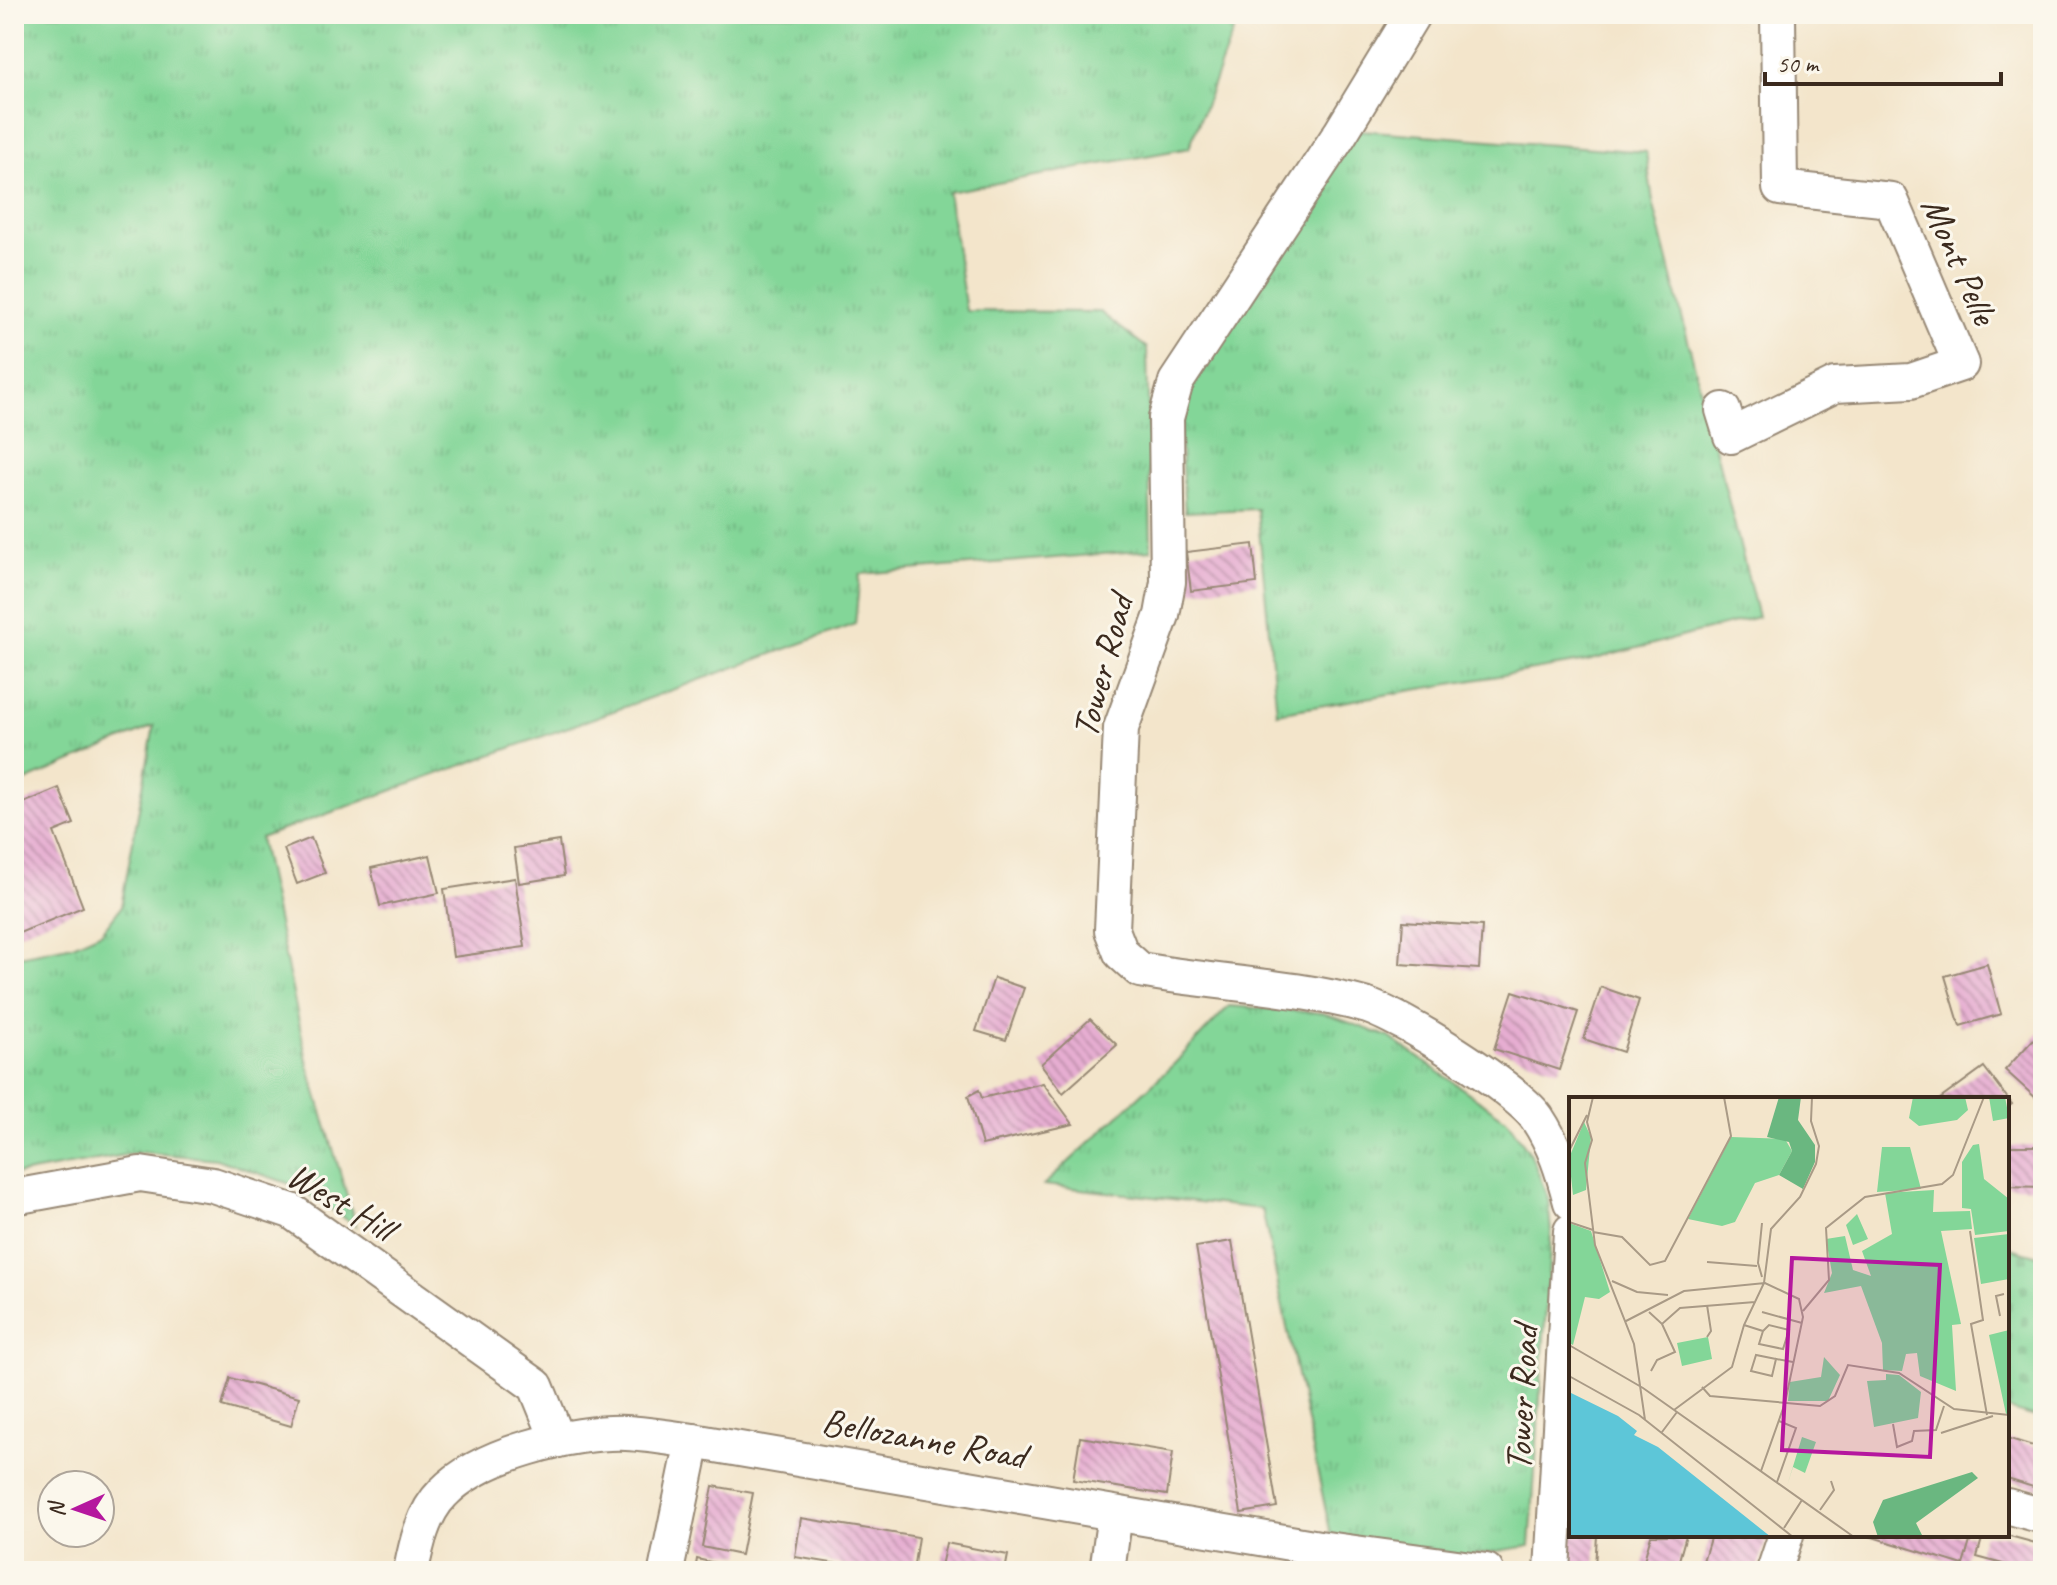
<svg xmlns="http://www.w3.org/2000/svg" width="2057" height="1585" font-family="Caveat,sans-serif">
  <style>
    .grass { fill: url(#grass-tufts); stroke: #5f805b; stroke-width: 2 }
    .cemetery { fill: url(#cemetery-stones); stroke: #5f805b; stroke-width: 2 }
    .building { fill: url(#building-back-hatch) }
    .lines { fill: none; stroke-linecap: round; stroke-linejoin: round }
    .minor-casing { stroke: #978874; stroke-width: 38 }
    .minor { stroke: #fff; stroke-width: 34 }
    .labels { text-anchor: middle; stroke-width: 6; stroke-linejoin: round; paint-order: stroke }
    .street-label { font-size: 38px; fill: #3b2a1e; stroke: #fbf7ec }
    .inset-road { fill: none; stroke: #a99a86; stroke-width: 2 }
    .view { fill: #b5179e; fill-opacity: 0.15; stroke: #b5179e; stroke-width: 4 }
    .inset-edge { fill: none; stroke: #3b2a1e; stroke-width: 4 }
  </style>
  <defs>
    <pattern id="grass-tufts" width="24" height="20" patternUnits="userSpaceOnUse" patternTransform="scale(2)"><rect width="24" height="20" fill="#83d698"/><path d="M3 7l-1-3M5 7V3M7 7l1-3M15 17l-1-3M17 17v-4M19 17l1-3" fill="none" stroke="#72b883"/></pattern>
    <pattern id="cemetery-stones" width="16" height="16" patternUnits="userSpaceOnUse" patternTransform="scale(2)"><rect width="16" height="16" fill="#83d698"/><path d="M2 7V4a2 2 0 0 1 4 0v3zM10 15v-3a2 2 0 0 1 4 0v3z" fill="#72b883"/></pattern>
    <pattern id="building-back-hatch" width="6" height="6" patternUnits="userSpaceOnUse" patternTransform="scale(2)"><rect width="6" height="6" fill="#e6add1"/><path d="M-1 5l2 2M0 0l6 6M5-1l2 2" fill="none" stroke="#bc8da9"/></pattern>
  </defs>
  <rect width="100%" height="100%" fill="#fbf7ec"/>
  <filter id="ink" filterUnits="userSpaceOnUse"><feTurbulence type="fractalNoise" baseFrequency=".0125" numOctaves="2"/><feDisplacementMap in="SourceGraphic" scale="16" xChannelSelector="R" yChannelSelector="G"/><feConvolveMatrix kernelMatrix="1 2 1 2 8 2 1 2 1" color-interpolation-filters="sRGB"/></filter>
  <filter id="wash" filterUnits="userSpaceOnUse"><feTurbulence type="fractalNoise" baseFrequency=".006" numOctaves="4" result="noise"/><feDisplacementMap in="SourceGraphic" scale="32" xChannelSelector="R" yChannelSelector="G"/><feGaussianBlur stdDeviation="1.8" result="paint"/><feColorMatrix in="noise" values="0 0 0 0 0 0 0 0 0 0 0 0 0 0 0 0 0 1.4 0 .05"/><feComposite in="paint" operator="in"/></filter>
  <g filter="url(#wash)">
    <rect width="100%" height="100%" fill="#f3e5cb"/>
    <!-- grass -->
    <g class="grass">
      <polygon points="14,14 1240,14 1189,148 948,192 966,311 1100,312 1147,348 1151,550 860,574 855,624 260,838 308,1065 356,1226 296,1186 216,1159 141,1152 14,1175 14,957 73,945 102,932 121,907 154,726 14,786"/>
      <polygon points="1359,130 1646,152 1653,202 1758,617 1587,661 1277,713 1257,509 1185,512 1180,435 1193,382"/>
      <polygon points="1229,1006 1323,1013 1389,1037 1507,1120 1531,1155 1548,1198 1551,1233 1530,1546 1465,1556 1331,1535 1262,1209 1044,1185 1175,1063"/>
    </g>
    <!-- cemetery -->
    <polygon class="cemetery" points="2007,1247 2043,1257 2043,1419 2007,1409"/>
    <g id="blocks">
      <!-- building -->
      <g class="building">
        <polygon points="1253,544 1257,583 1191,591 1186,552"/>
        <polygon points="59,788 74,824 54,832 83,907 17,934 14,926 14,807"/>
        <polygon points="311,838 325,873 297,884 284,849"/>
        <polygon points="559,841 564,876 519,883 514,848"/>
        <polygon points="430,855 439,893 380,906 371,868"/>
        <polygon points="515,878 525,947 453,957 444,889"/>
        <polygon points="1403,921 1482,926 1479,969 1400,964"/>
        <polygon points="1987,964 2001,1014 1960,1026 1945,976"/>
        <polygon points="994,978 1024,988 1006,1040 976,1031"/>
        <polygon points="1601,987 1639,1000 1623,1052 1584,1039"/>
        <polygon points="1513,991 1578,1012 1559,1070 1494,1049"/>
        <polygon points="1090,1019 1117,1045 1063,1093 1041,1064"/>
        <polygon points="2043,1029 2043,1092 2037,1099 2005,1070"/>
        <polygon points="1984,1067 2012,1104 2007,1108 2007,1099 1940,1099"/>
        <polygon points="1043,1083 1073,1124 982,1145 968,1096 979,1090 982,1098"/>
        <polygon points="2007,1146 2043,1146 2043,1187 2007,1186"/>
        <polygon points="1232,1241 1277,1507 1241,1513 1196,1247"/>
        <polygon points="230,1378 299,1397 291,1426 222,1406"/>
        <polygon points="1080,1437 1173,1452 1167,1495 1073,1480"/>
        <polygon points="2007,1438 2043,1449 2043,1490 2007,1479"/>
        <polygon points="713,1486 753,1493 741,1555 702,1547"/>
        <polygon points="801,1518 918,1537 913,1571 880,1571 795,1557"/>
        <polygon points="1570,1535 1597,1535 1595,1567 1568,1565"/>
        <polygon points="1651,1535 1686,1535 1676,1571 1641,1571"/>
        <polygon points="1711,1535 1767,1537 1757,1571 1700,1571"/>
        <polygon points="1866,1535 1972,1535 1963,1565"/>
        <polygon points="1983,1535 2006,1535 2043,1545 2042,1571 2029,1571 1977,1557"/>
        <polygon points="946,1543 1008,1555 1005,1571 940,1571"/>
        <polygon points="697,1559 732,1567 731,1571 695,1571"/>
      </g>
    </g>
  </g>
  <g filter="url(#ink)">
    <use href="#blocks" fill-opacity="0" stroke="#978874" stroke-width="2"/>
    <g class="lines">
      <defs>
        <g id="minor">
          <path d="M1413,14L1340,134L1176,382L1166,418L1168,582L1162,615L1121,728L1112,930L1121,953L1140,970C1213,983 1294,986 1364,1005C1399,1014 1516,1089 1537,1118C1555,1145 1563,1172 1571,1202"/>
          <polyline points="1723,410 1731,436 1835,385 1911,381 1961,364 1891,200 1780,188 1778,14"/>
          <polyline points="14,1197 140,1174 213,1185 291,1211 536,1386 558,1440"/>
          <polyline points="2007,1506 2043,1516"/>
          <path d="M411,1571C416,1545 423,1513 443,1493C480,1454 573,1431 626,1433C648,1434 671,1438 693,1441L1319,1548L1486,1571"/>
          <polyline points="666,1571 693,1441"/>
          <polyline points="1107,1571 1115,1514"/>
          <polyline points="1552,1571 1571,1231"/>
          <polyline points="1774,1571 1786,1535"/>
        </g>
      </defs>
      <!-- minor casing -->
      <use href="#minor" class="minor-casing"/>
      <!-- minor -->
      <use href="#minor" class="minor"/>
    </g>
  </g>
  <g class="labels">
    <!-- street labels -->
    <g class="street-label">
      <text transform="translate(1960 260) rotate(66)" y="13">Mont Pelle</text>
      <text transform="translate(1102 666) rotate(-75)" y="13">Tower Road</text>
      <text transform="translate(341 1201) rotate(31)" y="13">West Hill</text>
      <text transform="translate(1521 1398) rotate(-87)" y="13">Tower Road</text>
      <text transform="translate(924 1438) rotate(10)" y="13">Bellozanne Road</text>
    </g>
  </g>
  <!-- overview -->
  <g transform="translate(1569 1097)">
    <rect width="440" height="440" fill="#f3e5cb"/>
    <path d="M344,0H396L399,13L388,23L350,29L340,21ZM15,25L22,40L17,93L4,98L0,61ZM162,40L216,42L223,54L210,78L186,86L166,125L153,129L119,122ZM313,50H341L352,92L308,95ZM365,93L364,115L401,114L403,132L372,134L392,227L383,228L387,294L351,279L348,256L337,257L333,274L314,273L313,246L292,189L255,196L263,176L257,142L276,139L284,173L302,179L293,154L323,137L316,96ZM288,117L299,142L284,148L277,128ZM440,137V182L412,187L405,141ZM255,260L271,278L259,304H219L221,285L252,280ZM317,277L330,278L352,295L349,321L305,330L298,284L317,283Z" fill="#83d698"/>
    <path d="M210,0H232L229,23L246,48V65L234,92L210,78L223,54L220,45L198,40ZM403,375L409,381L347,426L354,440H309L304,425L314,403Z" fill="#6ab780"/>
    <path d="M440,233V316L437,317L420,238ZM233,340L247,345L236,376L224,370L218,389Z" fill="#83d698"/>
    <path d="M420,0H436L440,21L424,24ZM410,47L415,82L440,102V134L406,138L402,112L393,111V65L404,48ZM0,126L22,134L41,195L30,202L16,200L4,248L0,246ZM139,240L143,262L113,269L108,246Z" fill="#83d698"/>
    <path d="M0,295L49,319L68,334L65,338L89,350L202,440H0Z" fill="#5dc6d8"/>
    <path class="inset-road" d="M24,0L18,25L23,43L16,66L26,148L65,247L76,323M0,54L18,18M0,125L24,133M193,126L189,166L193,180M401,134L414,223L402,227L418,318M24,135L53,140L81,168L96,164L162,39L155,0M138,165L188,169M43,184L68,195L99,198M234,214L260,183L257,131L296,100L373,87L384,78L415,0M80,215L93,227L111,211L186,205M193,215L233,226M431,219L427,199L435,197M57,224L115,194L196,186L230,202L234,220L216,306L192,374M175,228L194,234L200,228L220,233L214,252L190,247L194,234M138,240L142,234L138,208M0,248L74,291L285,440M207,262L187,258L182,274L203,279L207,262L224,265M82,274L88,263L106,255L93,227M0,279L70,318L224,440M133,290L141,299L251,309L266,299L279,268L330,276L385,312L440,318M105,313L163,270L175,228L195,186L202,132L231,100L247,67L250,49L242,24L243,0M324,327L328,350L343,344L345,334L367,333L375,309M93,335L108,315M372,336L424,319M208,385L227,331L210,324M251,413L265,393L262,384M215,431L233,403"/>
    <path class="view" d="M223,161L371,168L361,360L213,353Z"/>
    <rect width="440" height="440" class="inset-edge"/>
  </g>
  <!-- margin -->
  <rect width="2057" height="1585" fill="none" stroke="#fbf7ec" stroke-width="48"/>
  <!-- north arrow -->
  <g transform="translate(76 1509) rotate(267)"><circle r="38" fill="#fbf7ec" stroke="#aea59a" stroke-width="2"/>
  <path d="M0-6L14 30L0 20L-14 30Z" fill="#b5179e"/>
  <text y="-12" font-size="22" font-weight="bold" text-anchor="middle" fill="#3b2a1e">N</text>
  </g>
  <!-- scale -->
  <path d="M1765 72v12h236v-12" fill="none" stroke="#3b2a1e" stroke-width="4"/>
  <text x="1777" y="72" font-size="24" fill="#3b2a1e" stroke="#fbf7ec" stroke-width="6" paint-order="stroke">50 m</text>
</svg>
